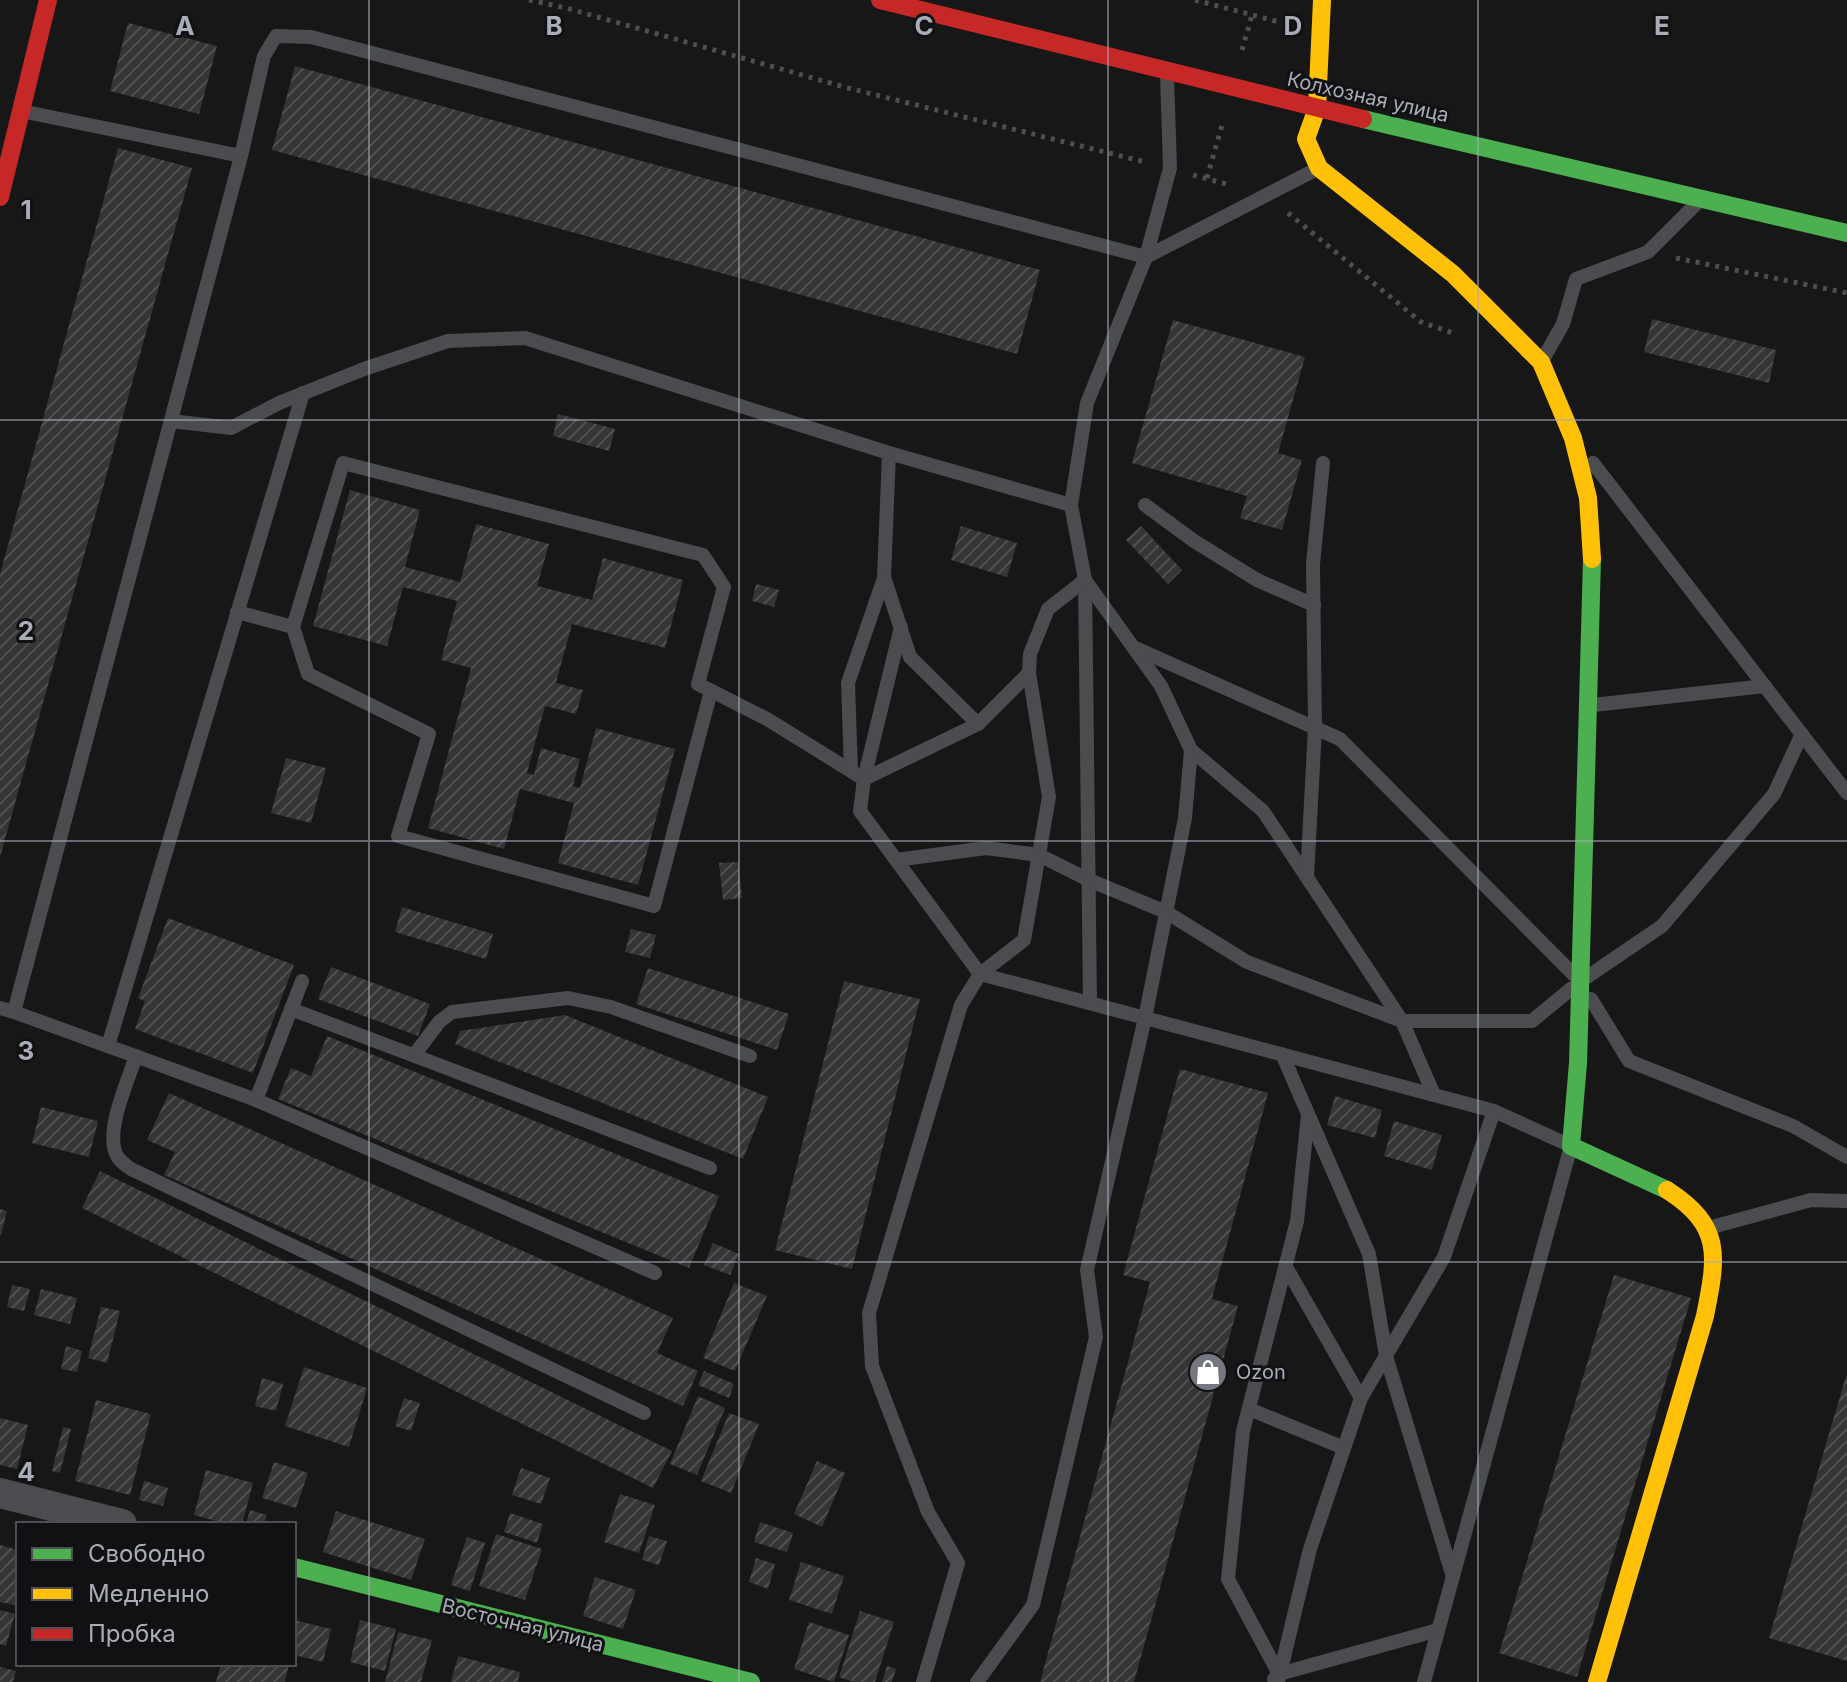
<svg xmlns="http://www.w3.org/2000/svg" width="1847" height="1682" font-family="Inter,sans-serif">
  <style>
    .building { fill: url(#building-hatch) }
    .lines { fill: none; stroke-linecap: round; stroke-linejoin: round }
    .path { stroke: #4d4e52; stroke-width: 5; stroke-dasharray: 4 6; stroke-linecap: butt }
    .lane { stroke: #4b4c50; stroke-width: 14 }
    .street { stroke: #4b4c50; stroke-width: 30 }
    .fast { stroke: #4caf50; stroke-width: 18 }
    .slow { stroke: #ffc107; stroke-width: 18 }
    .jam { stroke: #c62828; stroke-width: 18 }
    .grid { fill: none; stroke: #a8adb8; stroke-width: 2; stroke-opacity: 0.55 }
    .labels { text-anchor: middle; stroke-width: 6; stroke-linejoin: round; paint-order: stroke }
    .street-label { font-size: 20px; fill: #a8adb8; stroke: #111113 }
    .poi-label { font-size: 20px; fill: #a8adb8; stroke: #111113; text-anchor: start }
    .grid-label { font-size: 26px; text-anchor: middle; font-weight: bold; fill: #a8adb8; stroke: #111113; stroke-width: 6; stroke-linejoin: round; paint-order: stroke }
  </style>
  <defs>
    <pattern id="building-hatch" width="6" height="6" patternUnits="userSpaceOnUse" patternTransform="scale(2)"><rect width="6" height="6" fill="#353536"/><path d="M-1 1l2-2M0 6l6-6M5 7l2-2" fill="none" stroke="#4f5051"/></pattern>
  </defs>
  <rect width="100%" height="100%" fill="#171717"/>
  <!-- building -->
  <g class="building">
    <polygon points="128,23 217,46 199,114 110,91"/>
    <polygon points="295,66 1040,270 1017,354 272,150"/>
    <polygon points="118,148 192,168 0,857 0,574"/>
    <polygon points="1652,319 1776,350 1769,383 1644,352"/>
    <polygon points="1173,320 1305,357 1278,453 1302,460 1282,530 1240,518 1247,496 1132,463"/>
    <polygon points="558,414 615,429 609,451 553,436"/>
    <polygon points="350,490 420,510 405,567 460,582 476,524 549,544 537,586 592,600 603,558 683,580 665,648 572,624 556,683 583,690 576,714 545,706 527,773 534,775 541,748 580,759 573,786 580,788 596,728 675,749 638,885 558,863 574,803 520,789 504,849 428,828 471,668 441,660 457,601 403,587 387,646 313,626"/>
    <polygon points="961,526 1017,543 1007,577 951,560"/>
    <polygon points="1141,526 1182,570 1168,584 1126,540"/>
    <polygon points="756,584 779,590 774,607 752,601"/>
    <polygon points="286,758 326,768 311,823 271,813"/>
    <polygon points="738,862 742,898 723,900 719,863"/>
    <polygon points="402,907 493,934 486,959 395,932"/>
    <polygon points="168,918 294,965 253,1073 135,1029 145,1001 138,998"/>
    <polygon points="631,929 656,935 650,958 625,952"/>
    <polygon points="331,967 430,1004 418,1036 318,999"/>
    <polygon points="648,968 789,1014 777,1050 636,1004"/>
    <polygon points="844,981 920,999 852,1269 775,1250"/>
    <polygon points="565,1015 768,1097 743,1159 455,1044 460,1031"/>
    <polygon points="327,1036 719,1196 689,1268 278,1099 291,1068 311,1076"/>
    <polygon points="1180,1069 1268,1093 1212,1299 1238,1306 1134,1682 1040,1682 1150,1282 1123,1275"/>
    <polygon points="169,1093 673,1318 657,1353 698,1371 683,1406 164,1175 175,1152 147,1140"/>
    <polygon points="1335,1096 1382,1110 1375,1138 1327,1125"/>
    <polygon points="41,1107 98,1121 89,1157 32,1143"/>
    <polygon points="1394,1121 1442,1135 1432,1170 1384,1156"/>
    <polygon points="100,1171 672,1451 653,1488 82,1208"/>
    <polygon points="0,1209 7,1211 1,1235 0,1235"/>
    <polygon points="713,1243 739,1254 730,1275 704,1265"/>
    <polygon points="1614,1275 1691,1298 1577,1677 1499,1653"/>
    <polygon points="734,1283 767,1296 735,1371 703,1358"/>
    <polygon points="12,1285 30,1289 24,1311 7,1307"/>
    <polygon points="41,1289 77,1298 70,1324 34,1315"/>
    <polygon points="101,1307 120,1311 107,1363 88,1358"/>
    <polygon points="66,1346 82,1351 77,1372 61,1369"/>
    <polygon points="304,1367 367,1388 349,1447 285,1426"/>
    <polygon points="704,1371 734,1384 729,1398 698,1385"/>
    <polygon points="1846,1376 1847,1376 1847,1661 1769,1638"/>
    <polygon points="262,1378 283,1384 276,1411 255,1406"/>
    <polygon points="698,1396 725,1408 697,1475 670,1464"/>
    <polygon points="404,1398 420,1403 411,1431 395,1426"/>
    <polygon points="96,1400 151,1414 130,1495 75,1481"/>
    <polygon points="729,1413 759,1424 731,1493 701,1481"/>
    <polygon points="0,1418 28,1425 17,1469 0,1465"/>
    <polygon points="63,1427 71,1429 60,1473 52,1471"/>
    <polygon points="817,1461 845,1473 822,1527 794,1514"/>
    <polygon points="274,1462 308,1473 296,1508 262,1498"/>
    <polygon points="521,1468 550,1478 541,1504 512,1495"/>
    <polygon points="206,1470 253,1483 242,1524 227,1524 194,1515"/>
    <polygon points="144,1481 168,1488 163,1506 139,1500"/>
    <polygon points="620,1494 655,1505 639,1553 604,1542"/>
    <polygon points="250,1510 267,1515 264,1524 246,1524"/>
    <polygon points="336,1511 425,1539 411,1580 323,1552"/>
    <polygon points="510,1513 543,1524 537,1543 504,1532"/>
    <polygon points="760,1522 793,1533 787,1552 754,1542"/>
    <polygon points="496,1534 542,1549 525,1600 479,1586"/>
    <polygon points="649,1536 667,1541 659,1565 642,1560"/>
    <polygon points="467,1537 485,1543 470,1591 451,1585"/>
    <polygon points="0,1545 18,1550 18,1594 15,1605 0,1602"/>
    <polygon points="756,1558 775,1564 768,1589 749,1582"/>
    <polygon points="801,1562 844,1576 832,1614 789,1600"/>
    <polygon points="595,1577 636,1590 623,1629 583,1616"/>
    <polygon points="0,1610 15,1614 6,1646 0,1644"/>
    <polygon points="860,1611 894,1622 875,1682 854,1682 839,1677"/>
    <polygon points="294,1620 331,1629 323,1662 294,1655"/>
    <polygon points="360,1620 396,1629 385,1671 350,1662"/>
    <polygon points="809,1622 849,1635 834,1682 794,1669"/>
    <polygon points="398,1632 432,1640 421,1682 385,1682"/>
    <polygon points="458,1656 520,1672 518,1682 451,1682"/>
    <polygon points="221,1664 289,1664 285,1682 216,1682"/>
    <polygon points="887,1666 896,1669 892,1682 882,1682"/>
    <polygon points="0,1667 16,1671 13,1682 0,1682"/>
  </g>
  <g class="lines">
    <!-- path -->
    <g class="path">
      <polyline points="529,0 566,8 848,88 1145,162"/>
      <polyline points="1195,0 1283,23"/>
      <polyline points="1242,50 1252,15"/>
      <polyline points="1193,175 1230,185"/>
      <polyline points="1207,178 1222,125"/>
      <polyline points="1288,213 1421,322 1453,333"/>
      <polyline points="1676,258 1847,293"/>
    </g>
    <!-- lane -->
    <g class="lane">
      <polyline points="26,112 241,156 264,56 276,36 311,37 1146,257 1315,170"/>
      <polyline points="1543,359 1563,324 1576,279 1648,252 1696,204"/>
      <polyline points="171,421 231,428 279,403 364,369 448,341 525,338 889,453 1071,505"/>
      <polyline points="889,453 884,577 910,657 978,724"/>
      <polyline points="1593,463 1847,793"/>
      <polyline points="1145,505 1194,541 1257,580 1314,605"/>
      <polyline points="237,612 293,627"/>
      <polyline points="901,627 864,779 860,811 980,974 1494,1111 1571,1146 1424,1682"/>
      <polyline points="1135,648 1340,739 1573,974"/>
      <polyline points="711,691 654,906 398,836 429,734 308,674 293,627 343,463 703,555 724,587 698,684 767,719 864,779"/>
      <polyline points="1593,705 1765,686"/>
      <polyline points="1191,750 1263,811 1402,1021 1434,1095"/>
      <polyline points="851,771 848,683 884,578"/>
      <polyline points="864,779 978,724 1029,673"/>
      <polyline points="896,860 986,848 1039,855 1089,880 1166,912 1247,962 1402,1021 1532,1021 1572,988"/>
      <polyline points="1307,877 1315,728 1313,564 1323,463"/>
      <polyline points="1587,977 1662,926 1774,794 1802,734"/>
      <polyline points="1591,999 1629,1061 1793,1126 1847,1157"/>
      <polyline points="0,1008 14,1012 241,156"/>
      <polyline points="291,1009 710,1168"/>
      <polyline points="14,1012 256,1100 655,1273"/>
      <polyline points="108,1046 303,393"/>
      <polyline points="415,1054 439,1022 452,1012 568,998 611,1007 750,1056"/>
      <polyline points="1282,1054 1369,1254 1386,1356 1453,1577"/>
      <path d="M136,1056C128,1081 104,1132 117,1156C120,1162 126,1165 131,1169L644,1413"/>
      <polyline points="256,1100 302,981"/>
      <polyline points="1712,1227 1811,1200 1847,1201"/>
      <polyline points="1286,1267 1361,1398"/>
      <polyline points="1249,1409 1344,1448"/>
      <polyline points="1279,1674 1228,1579 1243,1431 1297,1221 1308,1115"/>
      <polyline points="1274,1679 1279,1674 1438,1630"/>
      <polyline points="923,1682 958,1563 928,1512 872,1366 869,1313 961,1005 980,974 1024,940 1049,797 1029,673 1030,654 1048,609 1085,580 1090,1003"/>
      <polyline points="977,1682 1033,1605 1096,1337 1087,1270 1145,1018 1185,818 1191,750 1161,686 1085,580 1071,505 1087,403 1146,257 1170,168 1167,75"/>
      <polyline points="1278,1682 1310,1549 1361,1398 1444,1257 1494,1111"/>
    </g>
    <!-- street -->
    <polyline class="street" points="0,1493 122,1524"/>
    <!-- fast -->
    <g class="fast">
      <polyline points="1363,119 1847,233"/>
      <polyline points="1592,559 1578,1063 1571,1146 1667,1190"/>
      <polyline points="294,1567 751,1682"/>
    </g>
    <!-- slow -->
    <g class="slow">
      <polyline points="1322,0 1317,108 1306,139 1319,168 1453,274 1541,362 1573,438 1588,498 1592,559"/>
      <path d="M1597,1682L1705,1316C1717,1256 1723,1226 1667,1190"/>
    </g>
    <!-- jam -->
    <g class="jam">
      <polyline points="880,0 1363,119"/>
      <polyline points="0,197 48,0"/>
    </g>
  </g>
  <!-- grid -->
  <path class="grid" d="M369,0V1682M739,0V1682M1108,0V1682M1478,0V1682M0,420H1847M0,841H1847M0,1262H1847"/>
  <!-- icons -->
  <defs>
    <symbol id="shop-disc" viewBox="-11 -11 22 22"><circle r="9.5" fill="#757880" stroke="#111113"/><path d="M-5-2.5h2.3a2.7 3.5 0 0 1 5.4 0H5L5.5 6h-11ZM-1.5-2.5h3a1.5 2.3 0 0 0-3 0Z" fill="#fff"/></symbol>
  </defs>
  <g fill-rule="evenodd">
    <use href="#shop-disc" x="1186" y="1350" width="44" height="44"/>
  </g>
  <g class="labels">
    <!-- street labels -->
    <g class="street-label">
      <text transform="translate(1368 97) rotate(13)" y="7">Колхозная улица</text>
      <text transform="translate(523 1625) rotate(14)" y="7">Восточная улица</text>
    </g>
    <!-- poi labels -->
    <g class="poi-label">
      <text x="1236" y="1379">Ozon</text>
    </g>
  </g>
  <g class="grid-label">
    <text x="185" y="35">A</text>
    <text x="554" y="35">B</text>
    <text x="924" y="35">C</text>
    <text x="1293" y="35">D</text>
    <text x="1662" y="35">E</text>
    <text x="26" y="219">1</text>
    <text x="26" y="640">2</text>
    <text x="26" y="1060">3</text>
    <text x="26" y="1481">4</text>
  </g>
  <!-- legend -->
  <rect x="16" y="1522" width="280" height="144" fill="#111113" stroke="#4d4f55" stroke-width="2"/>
  <rect x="32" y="1548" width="40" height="12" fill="#4caf50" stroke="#4d4f55" stroke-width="2"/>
  <text x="88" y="1562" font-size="24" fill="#a8adb8">Свободно</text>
  <rect x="32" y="1588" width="40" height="12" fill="#ffc107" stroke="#4d4f55" stroke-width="2"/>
  <text x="88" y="1602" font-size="24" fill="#a8adb8">Медленно</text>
  <rect x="32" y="1628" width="40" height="12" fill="#c62828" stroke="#4d4f55" stroke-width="2"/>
  <text x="88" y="1642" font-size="24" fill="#a8adb8">Пробка</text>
</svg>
